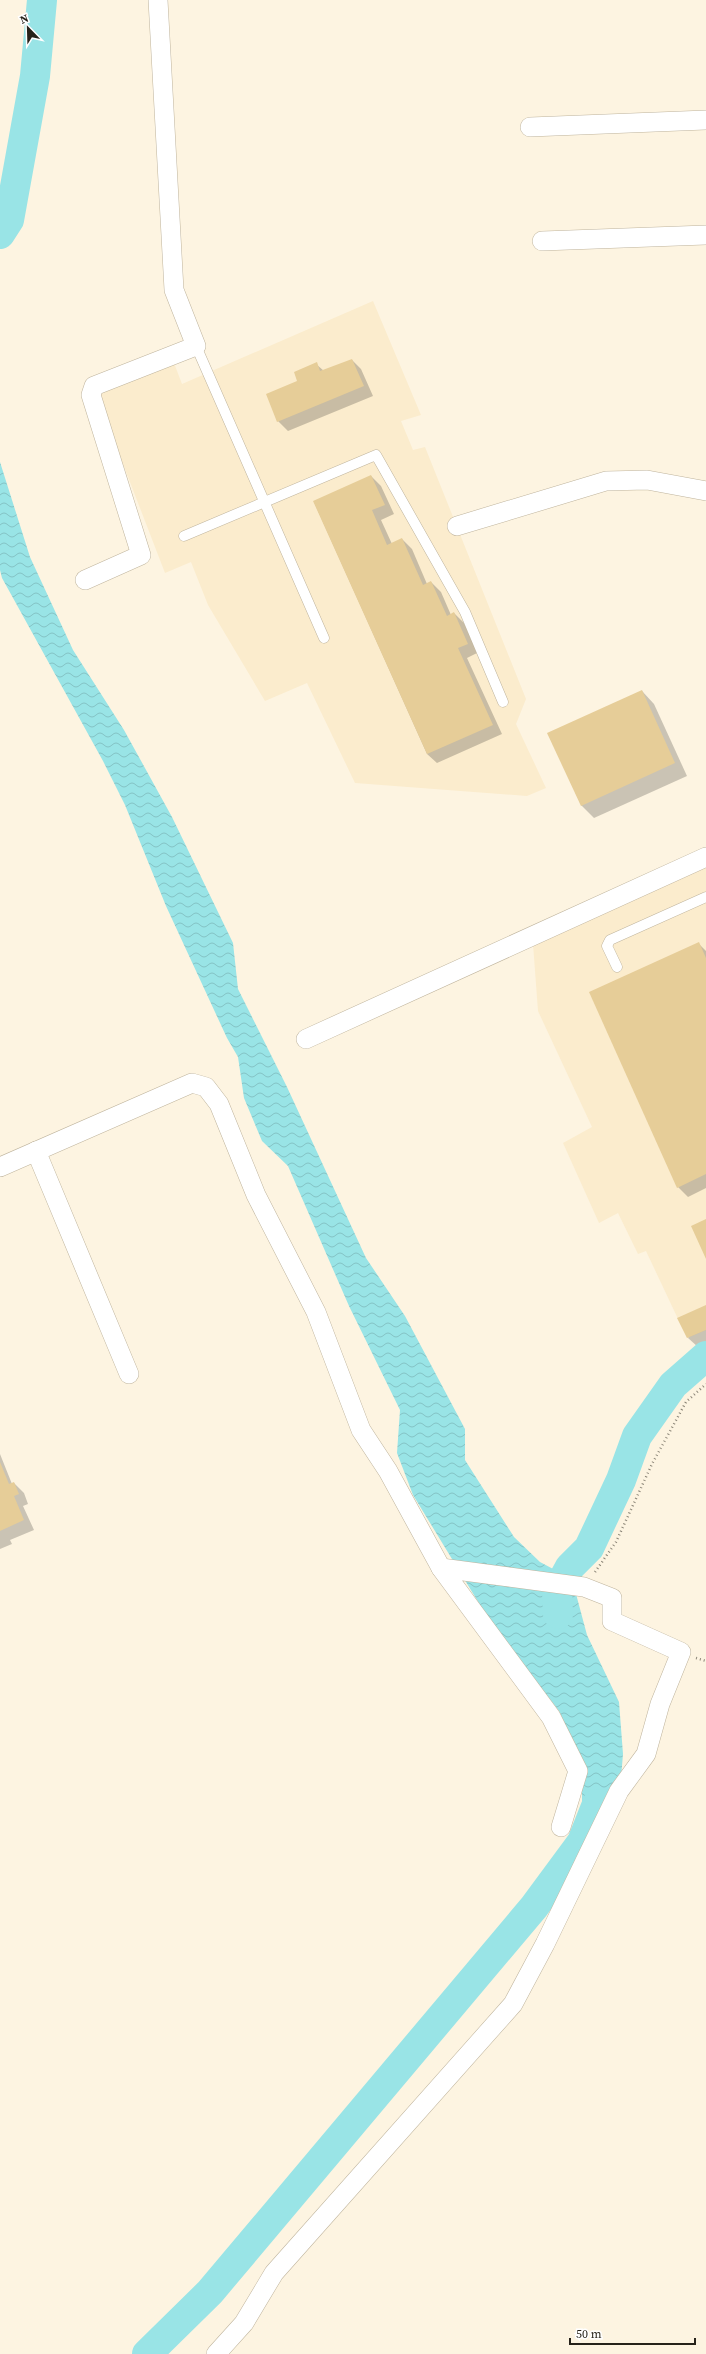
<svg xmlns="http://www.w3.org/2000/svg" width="706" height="2354" font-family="'Source Serif 4',serif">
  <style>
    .built { fill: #fbeccd }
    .water { fill: url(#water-waves) }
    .shadow { fill: #0003 }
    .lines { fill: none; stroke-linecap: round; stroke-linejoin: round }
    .river { stroke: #99e4e6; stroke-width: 30 }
    .building { fill: #e6cd98 }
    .service-casing { stroke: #bfb49d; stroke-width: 11 }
    .minor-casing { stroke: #bfb49d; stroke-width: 20 }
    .path { stroke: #8c8678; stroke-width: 2.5; stroke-dasharray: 1 3; stroke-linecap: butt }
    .service { stroke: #fff; stroke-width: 10 }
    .minor { stroke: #fff; stroke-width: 19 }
  </style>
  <defs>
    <pattern id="water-waves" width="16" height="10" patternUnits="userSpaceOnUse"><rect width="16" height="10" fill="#99e4e6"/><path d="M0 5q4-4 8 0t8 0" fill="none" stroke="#84c3c5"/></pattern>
  </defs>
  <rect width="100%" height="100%" fill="#fdf4e1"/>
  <!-- built -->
  <g class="built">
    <polygon points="373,301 421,415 401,421 413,450 425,447 526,699 516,724 546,788 527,796 355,783 307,683 265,701 208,605 191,562 165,573 98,399 100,393 174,363 182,384"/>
    <polygon points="706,866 706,1330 687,1338 646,1251 638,1254 618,1213 599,1223 563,1143 592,1127 538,1011 533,944"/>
  </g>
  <!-- water -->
  <polygon class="water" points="0,462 30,557 73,650 124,730 172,817 233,943 238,989 287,1087 366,1258 405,1316 465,1429 465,1460 514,1537 540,1562 572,1579 587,1635 619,1702 623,1754 621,1778 582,1842 582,1762 559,1711 491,1623 413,1495 397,1453 400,1410 349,1306 288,1166 262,1141 244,1098 238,1057 227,1038 166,906 125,805 103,761 2,578 0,570"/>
  <!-- shadow -->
  <g class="shadow">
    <polygon points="352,360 361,369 373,396 288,431 278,421 299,382 316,364 324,371"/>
    <polygon points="371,476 381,486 394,514 381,520 392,544 402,539 412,549 427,584 431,582 441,592 451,615 454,613 464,623 477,653 467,658 502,734 437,763 427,754 314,502"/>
    <polygon points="642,691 654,704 687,776 594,818 581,805"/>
    <polygon points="699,944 706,951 706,1188 688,1197 678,1187"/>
    <polygon points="706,1306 706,1344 698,1347 688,1338"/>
    <polygon points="0,1454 12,1484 14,1483 24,1493 28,1504 23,1506 34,1530 10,1540 12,1544 0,1549"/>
  </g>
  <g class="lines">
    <!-- river -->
    <g class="river">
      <polyline points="0,234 9,220 35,76 42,0"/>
      <polyline points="558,1614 557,1591 570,1567 589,1548 621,1480 637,1436 673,1385 706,1356"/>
      <polyline points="147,2354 210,2292 534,1907 582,1842 597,1804"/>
    </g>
  </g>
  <!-- building -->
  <g class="building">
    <polygon points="352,359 364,386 277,422 266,394 297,381 294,372 317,362 320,371"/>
    <polygon points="371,475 385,505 372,510 387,545 402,538 423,585 431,581 447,616 454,612 468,644 458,648 493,725 427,754 313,501"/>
    <polygon points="642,690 675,763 581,806 547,733"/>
    <polygon points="699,942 706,958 706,1174 677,1188 589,992"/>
    <polygon points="706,1219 706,1259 691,1226"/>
    <polygon points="706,1305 706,1330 687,1338 677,1318"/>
    <polygon points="0,1462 9,1484 14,1482 19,1494 14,1496 24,1520 0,1531"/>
  </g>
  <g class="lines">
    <defs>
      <g id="service">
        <polyline points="196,346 324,638"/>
        <polyline points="184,536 376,455 465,612 503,702"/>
        <polyline points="617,967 607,946 610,940 706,897"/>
      </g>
      <g id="minor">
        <polyline points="530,127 706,120"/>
        <polyline points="542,241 706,235"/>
        <polyline points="457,526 606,481 647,480 706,491"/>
        <polyline points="85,580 141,555 91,395 94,386 196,346 174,290 158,0"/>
        <polyline points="306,1039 706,857"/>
        <polyline points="36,1151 129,1374"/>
        <polyline points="0,1167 192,1083 206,1087 219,1104 256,1195 316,1312 361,1430 388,1471 441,1568"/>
        <polyline points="216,2354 244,2323 274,2273 513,2004 545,1944 619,1791 646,1754 660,1704 681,1652 612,1621 612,1598 584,1587 441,1568 551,1717 578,1771 561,1827"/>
      </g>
    </defs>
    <!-- service casing -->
    <use href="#service" class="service-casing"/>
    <!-- minor casing -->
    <use href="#minor" class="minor-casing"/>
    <!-- path -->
    <g class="path">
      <polyline points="595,1572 616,1542 652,1464 686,1402 706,1384"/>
      <polyline points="696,1658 706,1661"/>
    </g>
    <!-- service -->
    <use href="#service" class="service"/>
    <!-- minor -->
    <use href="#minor" class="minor"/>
  </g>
  <!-- north arrow -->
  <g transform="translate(28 28) rotate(337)" stroke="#ffffff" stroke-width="3" paint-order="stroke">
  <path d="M0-3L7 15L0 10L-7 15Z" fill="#262219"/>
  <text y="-6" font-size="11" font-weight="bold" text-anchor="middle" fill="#262219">N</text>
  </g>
  <!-- scale -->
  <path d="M570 2338v6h125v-6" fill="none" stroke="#262219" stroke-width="2"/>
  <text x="576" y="2338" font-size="12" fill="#262219" stroke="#ffffff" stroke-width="3" paint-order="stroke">50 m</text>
</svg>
